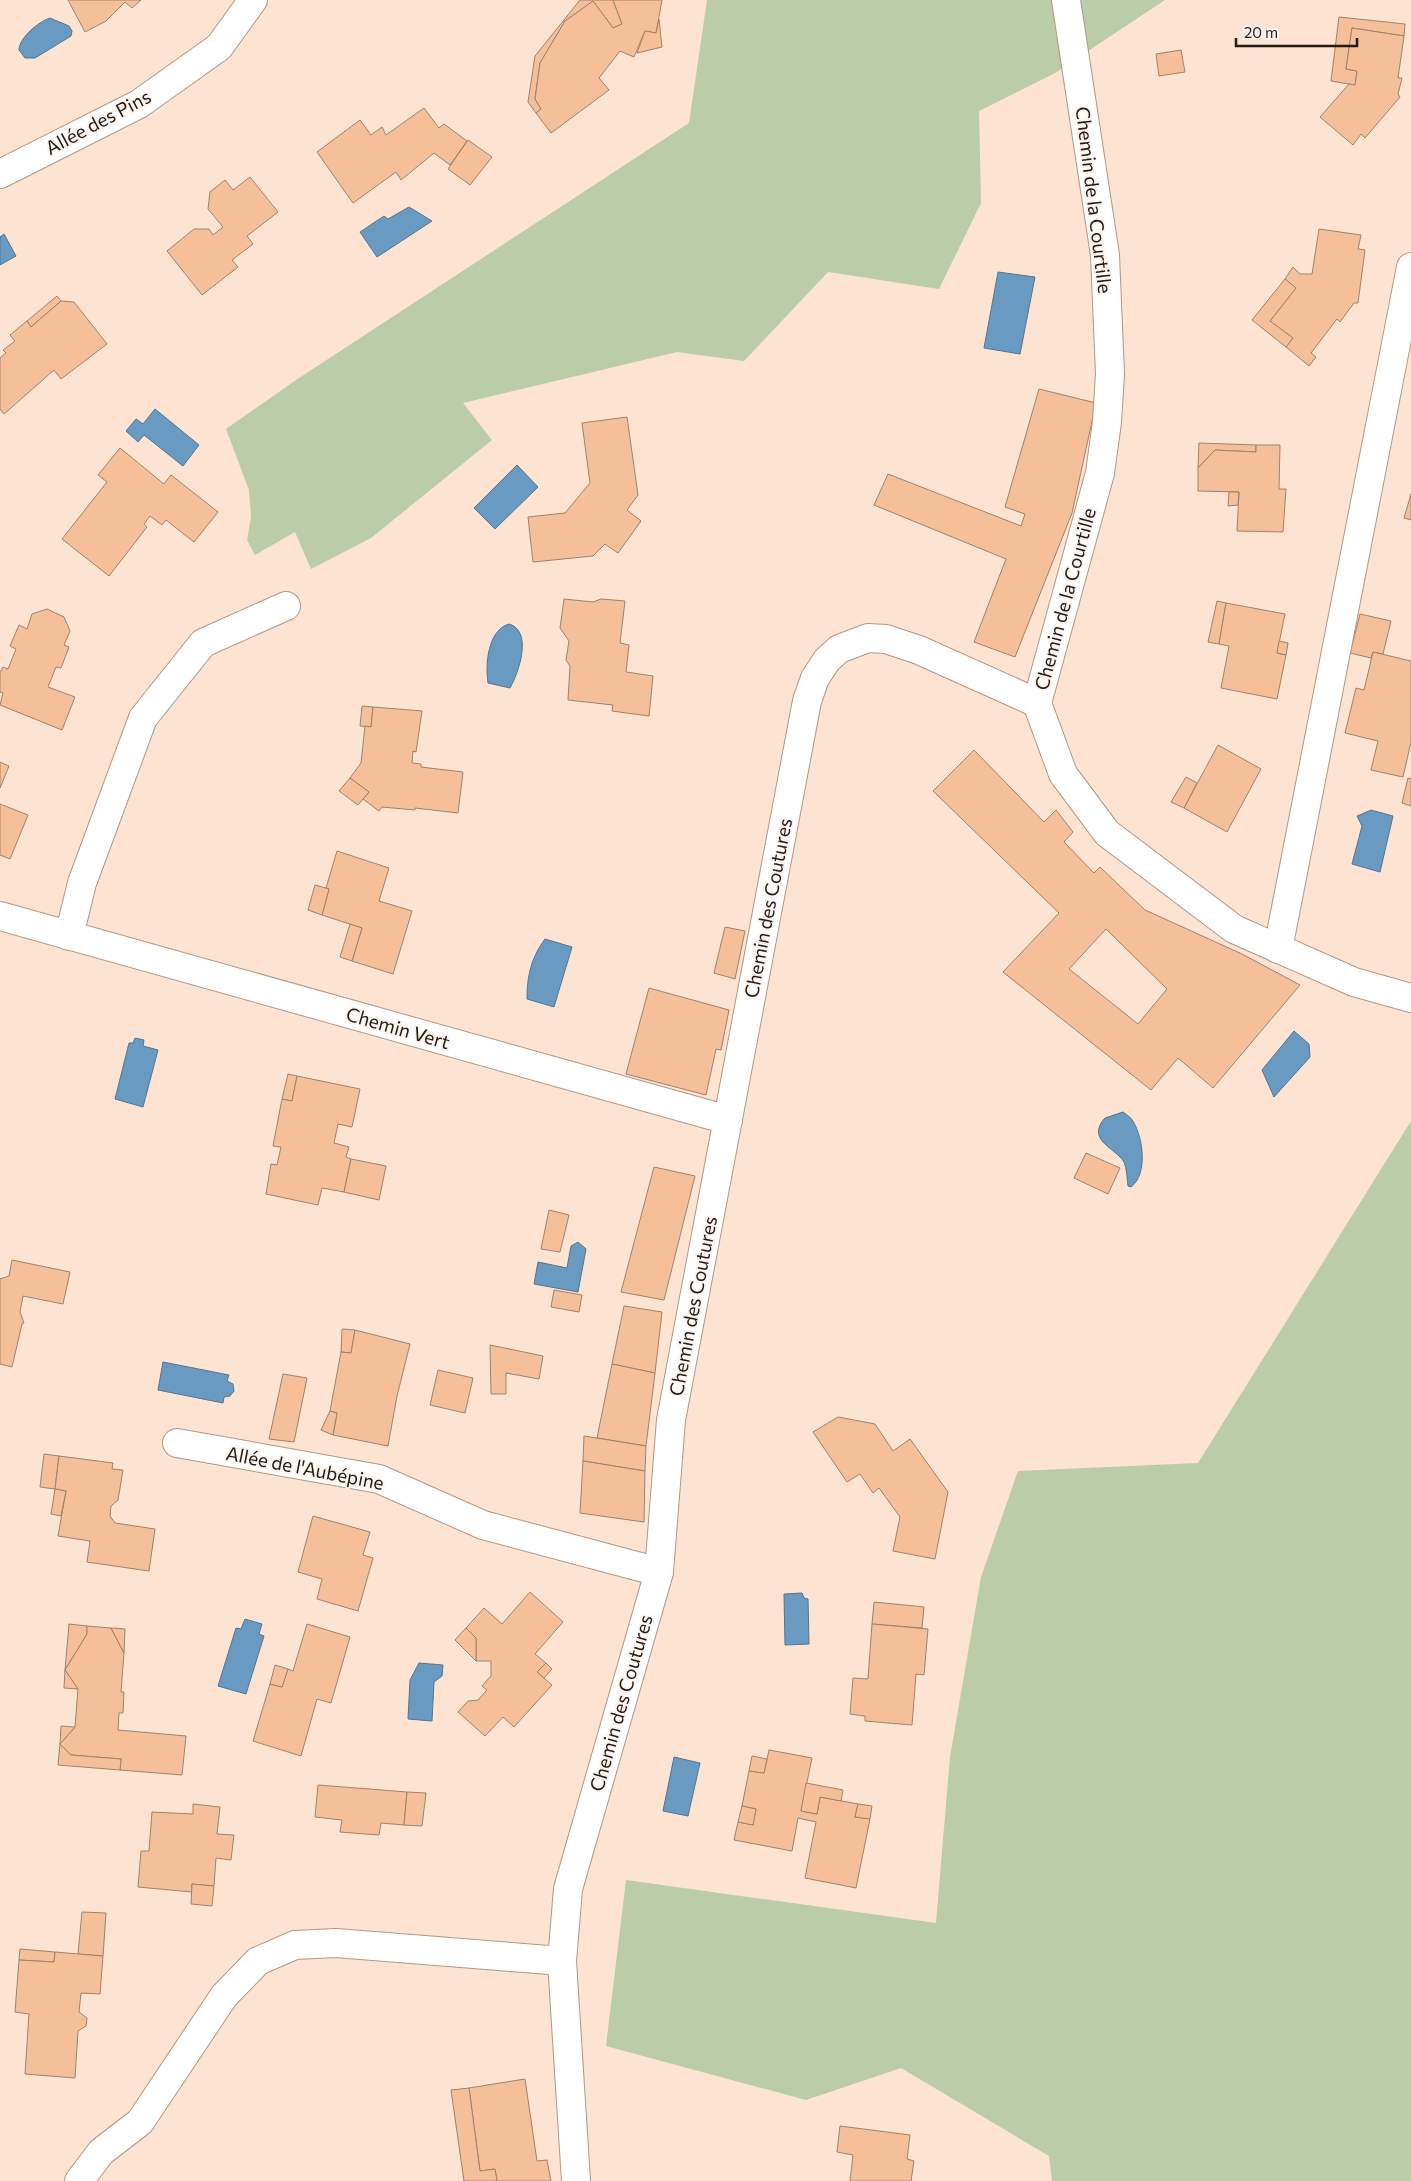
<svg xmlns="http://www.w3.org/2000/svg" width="1411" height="2181" font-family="Commissioner,sans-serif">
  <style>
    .green { fill: #bacca8 }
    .water { fill: #699ac2; stroke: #55748e }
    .building { fill: #f5c099; stroke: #9e826e; fill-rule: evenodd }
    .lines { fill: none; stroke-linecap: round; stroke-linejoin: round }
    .minor-casing { stroke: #b39782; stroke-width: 30 }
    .minor { stroke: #fff; stroke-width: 28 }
    .labels { text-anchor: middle; stroke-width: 4; stroke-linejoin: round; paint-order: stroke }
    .street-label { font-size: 19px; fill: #261b13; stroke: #fbf4f0 }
  </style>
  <rect width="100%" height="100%" fill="#fce3d2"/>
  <!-- green -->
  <g class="green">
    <polygon points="707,0 1165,0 1055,73 979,111 981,203 939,289 828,272 744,361 677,352 463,403 492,440 371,538 311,569 295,532 255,555 247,540 251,517 249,490 226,429 296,380 689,123"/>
    <polygon points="1411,1121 1411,2181 1052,2181 1049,2156 901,2068 806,2100 606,2046 626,1880 936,1923 950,1757 981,1577 1018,1471 1198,1463"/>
  </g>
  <!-- water -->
  <g class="water">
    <path d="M50,18L69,26L72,31L71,36L35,58H25L19,50C19,38 38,22 50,18Z"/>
    <polygon points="409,207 432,221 377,257 360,232 384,216 388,219"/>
    <polygon points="4,234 16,256 0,265 0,237"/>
    <polygon points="998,272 1035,277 1020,354 984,348"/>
    <polygon points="155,409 199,445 183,466 144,435 138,442 126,431 136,419 143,424"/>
    <polygon points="517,465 538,487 495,529 474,508"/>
    <path d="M509,624C533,631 519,672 510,688L488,683C485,664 488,630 509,624Z"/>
    <polygon points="1371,810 1393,816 1380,872 1352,864 1362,826 1357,816"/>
    <path d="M545,939L572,947L554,1007L527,999C527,976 531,958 545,939Z"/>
    <polygon points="1294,1031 1309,1044 1310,1057 1274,1097 1262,1070"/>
    <polygon points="135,1038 144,1040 143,1046 158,1050 143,1107 115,1099 129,1043 133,1043"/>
    <path d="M1123,1112C1127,1115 1132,1118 1134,1123C1143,1139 1148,1174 1131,1187L1128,1186C1127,1178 1127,1169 1124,1162C1117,1149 1085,1140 1105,1118Z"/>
    <polygon points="578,1242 586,1249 578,1292 534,1284 538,1262 567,1268 571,1246"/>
    <polygon points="163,1362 229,1375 227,1381 233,1384 234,1391 230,1396 224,1397 223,1403 158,1390"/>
    <polygon points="802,1593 804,1598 808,1599 809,1644 785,1645 784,1594"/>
    <polygon points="245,1619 262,1624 259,1634 264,1636 246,1694 218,1686 236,1628 241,1629"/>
    <polygon points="419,1663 443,1665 442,1676 434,1682 432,1721 408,1719 410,1680"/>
    <polygon points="674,1757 700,1763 688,1816 663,1811"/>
  </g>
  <!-- building -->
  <g class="building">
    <polygon points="68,0 141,0 132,8 125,2 106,21 85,32"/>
    <polygon points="580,0 613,0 622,24 613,28 593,1 565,21 540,63 535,99 541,109 536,113 528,102 535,56"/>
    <polygon points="613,0 662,0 656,33 645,31 634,57 620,51 599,78 609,90 551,133 536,113 541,109 535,99 540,63 565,21 593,1 613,28 622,24"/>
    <polygon points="1339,17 1405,24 1404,36 1352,28 1346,69 1357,71 1355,85 1331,81"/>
    <polygon points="659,19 662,47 637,53 645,31 656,33"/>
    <polygon points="1352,28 1404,36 1398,78 1402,78 1398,94 1400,97 1365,138 1361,134 1353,145 1320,117 1349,84 1355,85 1357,71 1346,69"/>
    <polygon points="1181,50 1185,72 1159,76 1156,54"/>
    <polygon points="424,108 439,128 444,124 467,141 450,165 434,153 401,180 396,172 353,203 317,152 360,120 371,135 382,127 386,135"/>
    <polygon points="468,140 492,157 470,185 448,169"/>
    <polygon points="250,177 278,212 247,236 253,244 232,260 238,267 202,295 167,251 194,229 209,229 213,235 223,227 208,209 210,192 225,180 233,190"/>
    <polygon points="1319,229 1361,235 1358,249 1365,250 1358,303 1354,303 1340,322 1337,319 1311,353 1316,357 1309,366 1286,347 1293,338 1270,321 1296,288 1285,279 1293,267 1300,274 1312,274"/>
    <polygon points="1285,279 1296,288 1270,321 1293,338 1286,347 1252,320"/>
    <polygon points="57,296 61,301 31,327 27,321"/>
    <polygon points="61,301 74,302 107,344 61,379 54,370 4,414 0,409 0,358 6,353 3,350 15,341 10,335 27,321 31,327"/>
    <polygon points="1039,389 1096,403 1072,513 1015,657 974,642 1006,559 874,505 888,474 1021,526 1025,514 1005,507"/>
    <polygon points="627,417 638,495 627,510 641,521 618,553 605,544 593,556 533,562 528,517 565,513 590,483 582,423"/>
    <polygon points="1199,443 1256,445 1256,452 1215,450 1198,468"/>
    <polygon points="1256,445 1280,445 1279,489 1286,489 1283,532 1237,531 1239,492 1198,491 1198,468 1215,450 1256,452"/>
    <polygon points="120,448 164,484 171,475 218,512 194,542 166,520 162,525 150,516 144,524 147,527 109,576 62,539 107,482 98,475"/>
    <polygon points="1229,492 1239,492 1238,505 1228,506"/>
    <polygon points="1411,494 1411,520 1404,518"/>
    <polygon points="564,599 593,602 601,599 625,601 620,643 629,645 626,672 653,676 649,716 612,711 613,705 568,700 570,666 566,660 569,641 560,628"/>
    <polygon points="1217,601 1226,603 1219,644 1208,642"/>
    <polygon points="1226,603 1285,614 1277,653 1286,655 1277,699 1221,688 1229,646 1219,644"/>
    <polygon points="47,609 64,617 70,631 64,645 69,647 61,668 56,667 48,687 75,697 62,730 0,705 3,693 0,692 0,673 3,667 8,669 16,649 10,646 19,625 27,629 32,614"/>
    <polygon points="1360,614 1391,621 1383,654 1373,652 1371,658 1350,653"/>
    <polygon points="1279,641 1288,643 1286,655 1277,653"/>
    <polygon points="1373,652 1411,661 1411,742 1403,777 1371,770 1378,741 1345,733 1356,688 1364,690"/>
    <polygon points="362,706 373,707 371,727 360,726"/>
    <polygon points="373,707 422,711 416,752 413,751 412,763 421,764 421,767 463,772 458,813 415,808 415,810 382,807 379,811 363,799 369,792 350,778 361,763 365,726 371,727"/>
    <polygon points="1218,745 1261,769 1227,832 1184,808"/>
    <path d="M974,750L1044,822L1056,810L1073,832L1064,842L1094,873L1100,867L1145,910L1242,954L1300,985L1213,1088L1178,1058L1151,1090L1003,972L1059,913L933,791ZM1106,929L1167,989L1138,1024L1069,969Z"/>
    <polygon points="0,762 9,766 0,788"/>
    <polygon points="1186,777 1197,783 1184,808 1171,802"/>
    <polygon points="350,778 369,792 358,805 339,791"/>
    <polygon points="1408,778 1411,779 1411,806 1402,803"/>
    <polygon points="0,804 28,815 10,859 0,855"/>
    <polygon points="337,851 389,868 379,901 412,911 393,974 352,961 362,928 322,915 329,889 326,888"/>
    <polygon points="315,885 329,889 322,915 308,910"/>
    <polygon points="350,924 362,928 352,961 340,957"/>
    <polygon points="725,927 745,931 735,979 714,973"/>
    <polygon points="649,988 729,1010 721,1050 716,1049 706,1095 626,1074"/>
    <polygon points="288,1074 297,1076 292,1101 282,1099"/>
    <polygon points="297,1076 360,1089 352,1127 338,1124 334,1143 349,1147 346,1157 351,1159 344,1192 322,1188 318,1205 266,1194 271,1164 277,1165 281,1147 273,1146 282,1099 292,1101"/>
    <polygon points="1086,1153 1120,1168 1108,1194 1074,1178"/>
    <polygon points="351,1159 386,1166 379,1200 344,1192"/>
    <polygon points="654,1167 695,1176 664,1300 621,1292"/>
    <polygon points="549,1210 569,1215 560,1252 541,1249"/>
    <polygon points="12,1260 70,1272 63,1304 23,1296 20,1312 24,1323 22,1324 12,1367 0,1364 0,1279 9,1276"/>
    <polygon points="554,1290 582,1295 579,1312 551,1307"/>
    <polygon points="624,1306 662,1312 655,1373 612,1364"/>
    <polygon points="342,1329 355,1330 351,1353 341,1352"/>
    <polygon points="355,1330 410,1344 397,1396 388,1446 333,1435 337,1413 330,1411 341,1352 351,1353"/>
    <polygon points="490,1345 543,1356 539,1379 506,1373 506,1394 491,1394"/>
    <polygon points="612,1364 655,1373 646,1446 597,1438"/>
    <polygon points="438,1370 473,1378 465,1413 430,1405"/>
    <polygon points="283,1374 307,1378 294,1442 269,1439"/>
    <polygon points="330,1411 337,1413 333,1435 321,1430"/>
    <polygon points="838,1417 875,1424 893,1451 910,1439 948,1492 935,1559 893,1551 900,1517 879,1488 873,1493 860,1474 847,1482 813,1432"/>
    <polygon points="584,1436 646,1446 645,1471 583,1461"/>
    <polygon points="44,1454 59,1456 55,1489 40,1487"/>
    <polygon points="59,1456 113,1463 112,1469 123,1470 118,1500 111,1506 110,1516 115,1523 155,1529 149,1571 87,1562 90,1541 58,1536 66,1491 55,1489"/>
    <polygon points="583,1461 645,1471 644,1522 580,1513"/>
    <polygon points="55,1489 66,1491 61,1516 51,1514"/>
    <polygon points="313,1516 370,1532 363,1555 373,1558 358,1611 317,1599 322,1579 298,1572"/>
    <polygon points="530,1592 563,1622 535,1654 546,1663 537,1672 552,1685 514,1727 503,1717 485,1736 458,1712 468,1701 478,1700 487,1690 482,1686 491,1676 491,1661 476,1661 476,1638 466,1628 484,1608 502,1624"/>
    <polygon points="874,1602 924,1607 922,1628 872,1624"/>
    <polygon points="69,1624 87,1626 87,1634 65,1670"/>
    <polygon points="307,1624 350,1637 331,1703 317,1699 301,1756 253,1741 270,1684 282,1687 288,1669 293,1671"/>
    <polygon points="872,1624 928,1629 924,1675 916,1674 912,1725 865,1721 865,1716 850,1714 853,1678 868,1679"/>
    <polygon points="87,1626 111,1628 124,1653 121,1692 124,1692 123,1713 119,1713 118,1730 186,1736 182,1775 120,1770 121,1759 71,1755 60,1744 75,1727 78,1689 65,1670 87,1634"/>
    <polygon points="111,1628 125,1629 124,1653"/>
    <polygon points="466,1628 476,1638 476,1661 455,1640"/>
    <polygon points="546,1663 552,1669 544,1678 537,1672"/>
    <polygon points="275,1665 288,1669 282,1687 270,1684"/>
    <polygon points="65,1670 78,1689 64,1688"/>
    <polygon points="61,1726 75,1727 60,1744"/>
    <polygon points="60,1744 71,1755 121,1759 120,1770 58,1765"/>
    <polygon points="769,1750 812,1758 801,1811 817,1814 820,1797 858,1804 855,1817 870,1819 856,1888 805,1878 816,1822 798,1818 792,1851 734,1840 738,1822 753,1825 756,1809 742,1806 749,1771 764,1773"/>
    <polygon points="752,1756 767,1759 764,1773 749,1771"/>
    <polygon points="806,1783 843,1790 841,1801 820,1797 817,1814 801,1811"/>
    <polygon points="318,1785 407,1792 404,1825 381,1823 379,1835 340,1832 342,1820 315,1817"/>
    <polygon points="407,1792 426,1793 422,1826 404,1825"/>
    <polygon points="193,1804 220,1807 217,1834 234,1835 231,1860 216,1858 214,1886 192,1884 192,1892 138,1887 141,1851 149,1851 152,1812 193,1814"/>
    <polygon points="858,1804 872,1806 870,1819 855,1817"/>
    <polygon points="742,1806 756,1809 753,1825 738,1822"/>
    <polygon points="192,1884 214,1886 212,1906 191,1904"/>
    <polygon points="82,1912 106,1913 103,1956 78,1954"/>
    <polygon points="20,1949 55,1952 54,1962 19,1960"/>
    <polygon points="55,1952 103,1956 100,1994 81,1993 79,2012 87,2018 86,2026 78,2031 75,2078 25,2074 29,2014 15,2012 19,1960 54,1962"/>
    <polygon points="525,2079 537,2161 547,2160 551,2181 497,2181 495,2169 480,2171 469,2088"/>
    <polygon points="469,2088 480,2171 495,2169 497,2181 464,2181 451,2090"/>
    <polygon points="840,2126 910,2135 907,2159 914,2161 911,2181 850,2181 853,2155 837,2152"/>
  </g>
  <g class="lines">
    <defs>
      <g id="minor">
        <polyline points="1066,0 1105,255 1110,374 1107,422 1100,473 1037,703 1063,774 1107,833 1234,929 1354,982 1411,998"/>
        <polyline points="0,174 139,104 219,47 253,0"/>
        <polyline points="0,916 728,1120"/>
        <polyline points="69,936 82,883 143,718 203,643 286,606"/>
        <polyline points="1278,949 1411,267"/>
        <polyline points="177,1443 379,1479 483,1525 659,1572"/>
        <polyline points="79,2181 101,2152 140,2122 224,1996 258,1961 295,1945 336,1943 562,1961"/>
        <polyline points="576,2181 562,1961 568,1889 659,1572 671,1420 807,701 815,678 827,660 839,649 868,638 886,639 919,650 1037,703"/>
      </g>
    </defs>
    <!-- minor casing -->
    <use href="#minor" class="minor-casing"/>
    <!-- minor -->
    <use href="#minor" class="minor"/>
  </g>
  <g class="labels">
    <!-- street labels -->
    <g class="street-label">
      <text transform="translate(98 122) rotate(-28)" y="7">Allée des Pins</text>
      <text transform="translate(1094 200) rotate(83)" y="7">Chemin de la Courtille</text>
      <text transform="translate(1065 599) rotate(-75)" y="7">Chemin de la Courtille</text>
      <text transform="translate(768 908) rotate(-79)" y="7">Chemin des Coutures</text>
      <text transform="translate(398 1028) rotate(16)" y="7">Chemin Vert</text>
      <text transform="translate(693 1306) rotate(-79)" y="7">Chemin des Coutures</text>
      <text transform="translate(305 1468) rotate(11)" y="7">Allée de l'Aubépine</text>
      <text transform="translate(621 1703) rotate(-74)" y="7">Chemin des Coutures</text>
    </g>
  </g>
  <!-- scale -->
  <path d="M1236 38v8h121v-8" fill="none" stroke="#261b13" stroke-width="2.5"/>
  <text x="1244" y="38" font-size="15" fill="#261b13" stroke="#fbf4f0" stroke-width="4" paint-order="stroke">20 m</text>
</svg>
